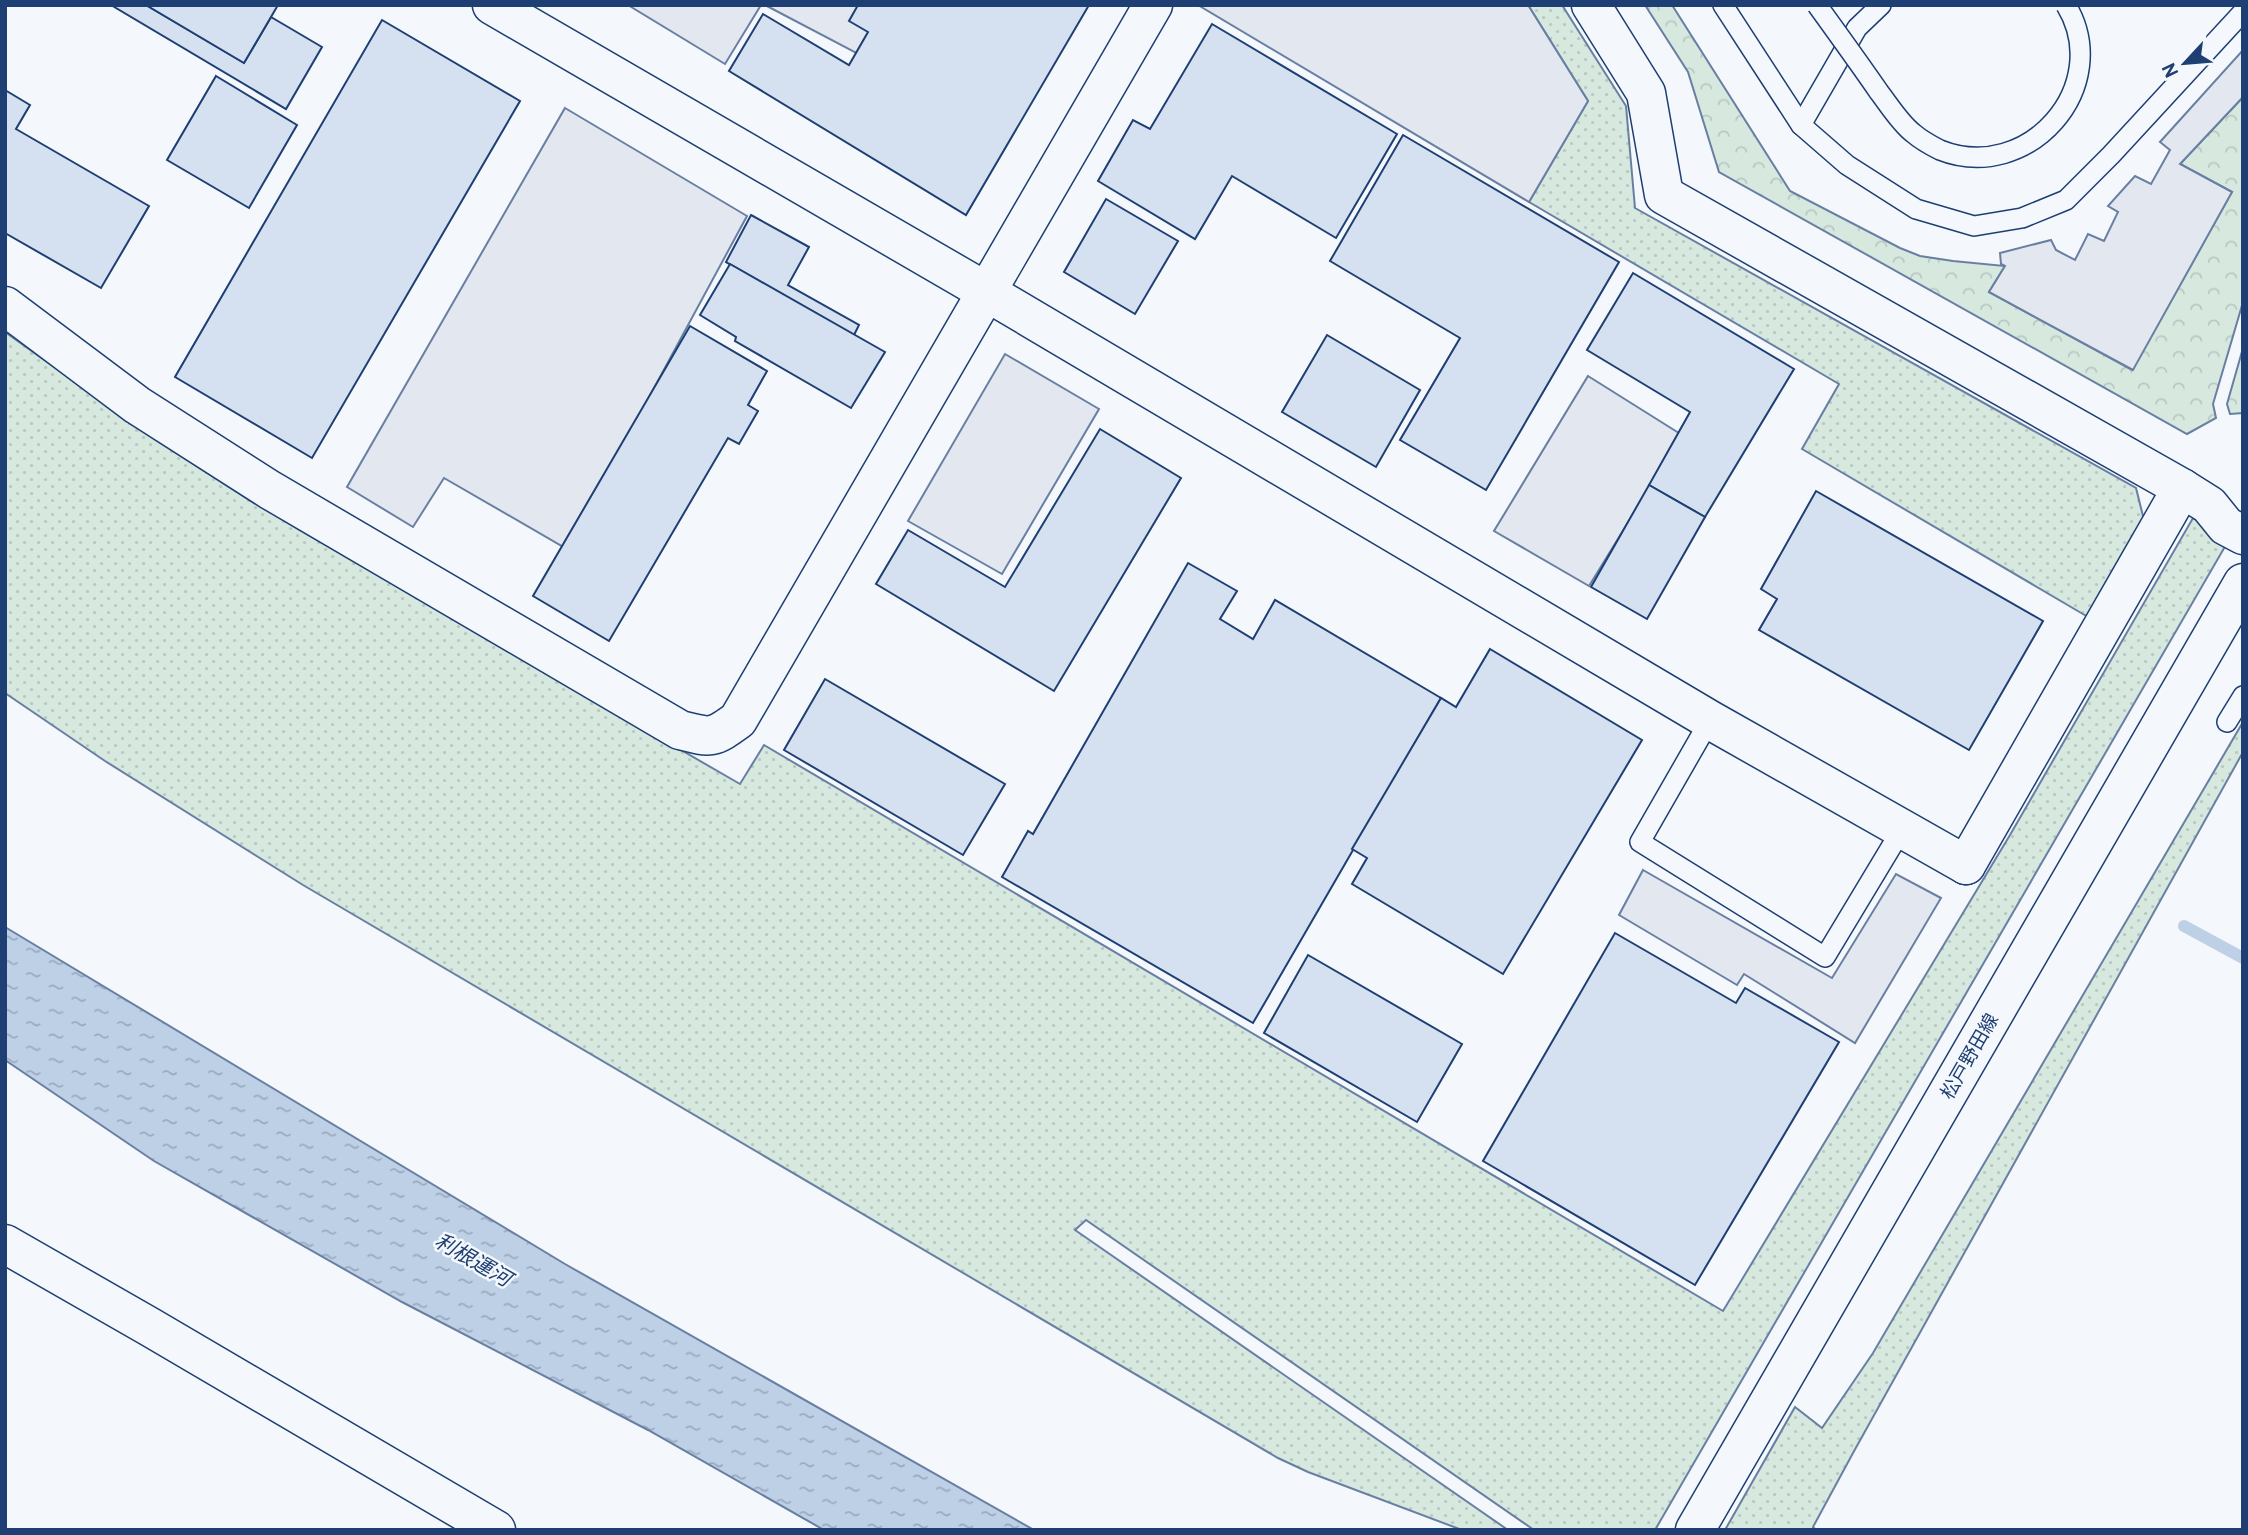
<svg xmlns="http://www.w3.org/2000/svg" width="2248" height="1535" font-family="Overpass,'Noto Sans JP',sans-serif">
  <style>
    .grass { fill: url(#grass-dots); stroke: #687fa3; stroke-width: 2 }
    .forest { fill: url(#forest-crowns); stroke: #687fa3; stroke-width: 2 }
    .parking { fill: #e3e8f0; stroke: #687fa3; stroke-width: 2 }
    .water { fill: url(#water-ripples); stroke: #687fa3; stroke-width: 2 }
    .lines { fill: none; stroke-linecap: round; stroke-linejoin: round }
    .stream { stroke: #bed0e5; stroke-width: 12 }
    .building { fill: #d5e0f0; stroke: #1d3f73; stroke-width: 2 }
    .service-casing { stroke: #1d3f73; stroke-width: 22 }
    .minor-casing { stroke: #1d3f73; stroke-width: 41 }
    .tertiary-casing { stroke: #1d3f73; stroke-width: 41 }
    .primary-casing { stroke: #1d3f73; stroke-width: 41 }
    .service { stroke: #f4f7fb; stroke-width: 19 }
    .minor { stroke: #f4f7fb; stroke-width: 38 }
    .tertiary { stroke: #f4f7fb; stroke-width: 38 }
    .primary { stroke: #f4f7fb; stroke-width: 38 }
    .service-bridge-casing { stroke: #1d3f73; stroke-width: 22; stroke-linecap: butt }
    .service-bridge { stroke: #f4f7fb; stroke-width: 19 }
    .labels { text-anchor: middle; stroke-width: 5; stroke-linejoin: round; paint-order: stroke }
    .street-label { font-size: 19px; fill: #1d3f73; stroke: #f4f7fb }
    .water-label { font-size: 21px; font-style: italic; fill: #1d3f73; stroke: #f4f7fb }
  </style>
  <defs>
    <pattern id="grass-dots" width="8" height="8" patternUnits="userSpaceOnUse" patternTransform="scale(1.75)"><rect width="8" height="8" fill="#d7e8df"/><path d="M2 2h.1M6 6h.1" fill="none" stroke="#b8c8c3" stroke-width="1.8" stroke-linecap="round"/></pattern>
    <pattern id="forest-crowns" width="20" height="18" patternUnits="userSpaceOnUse" patternTransform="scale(1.75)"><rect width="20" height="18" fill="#d7e8df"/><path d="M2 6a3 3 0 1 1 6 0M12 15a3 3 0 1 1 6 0" fill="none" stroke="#b8c8c3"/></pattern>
    <pattern id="water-ripples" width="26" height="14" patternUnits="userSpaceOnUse" patternTransform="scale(1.75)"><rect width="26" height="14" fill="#bed0e5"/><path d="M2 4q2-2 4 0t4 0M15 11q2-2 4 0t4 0" fill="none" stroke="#9aaabe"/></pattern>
  </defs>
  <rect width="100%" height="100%" fill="#f4f7fb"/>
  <!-- grass -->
  <g class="grass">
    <polygon points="1528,5 1562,5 1626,106 1635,208 2136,488 2144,520 2088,617 1802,449 1839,384 1529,202 1588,101"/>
    <polygon points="5,332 124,417 298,529 740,784 764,745 1723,1311 2010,835 2193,518 2230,538 1655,1530 1534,1530 1086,1220 1075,1230 1508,1530 1462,1530 1308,1472 1278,1458 303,885 105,761 5,693"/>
    <polygon points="2243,722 2243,752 1853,1453 1813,1527 1816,1530 1725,1530 1795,1407 1822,1428 1873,1353"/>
  </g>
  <!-- forest -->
  <g class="forest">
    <polygon points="1645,5 1672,5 1790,191 1900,248 1920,256 1953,261 2005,266 1989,292 2132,370 2232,192 2180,164 2243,97 2243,302 2213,404 2216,418 2187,434 1719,172 1688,72"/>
    <polygon points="2243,348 2243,413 2230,414 2227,404"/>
  </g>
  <!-- parking -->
  <g class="parking">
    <polygon points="628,5 761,5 725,64"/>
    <polygon points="765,5 886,5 862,56"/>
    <polygon points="1198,5 1528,5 1588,101 1529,202"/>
    <polygon points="2243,50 2243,97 2180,164 2232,192 2133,370 1989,292 2005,266 2001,264 2000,253 2051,240 2056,250 2075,260 2088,234 2104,241 2118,212 2108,206 2135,176 2151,184 2170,150 2160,142"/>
    <polygon points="565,108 747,216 567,549 444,478 413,527 347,487"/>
    <polygon points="1005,354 1099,409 1002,574 908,521"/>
    <polygon points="1588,376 1682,435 1589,586 1494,531"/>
    <polygon points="1643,870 1832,978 1896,874 1941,898 1855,1043 1744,974 1737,985 1619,915"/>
  </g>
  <!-- water -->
  <polygon class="water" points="5,927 565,1264 1034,1530 824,1530 648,1430 402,1302 154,1161 5,1060"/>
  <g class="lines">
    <!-- stream -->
    <polyline class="stream" points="2184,926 2243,958"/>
  </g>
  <!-- building -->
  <g class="building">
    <polygon points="111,5 146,5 244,63 271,17 322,47 286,109"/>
    <polygon points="146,5 278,5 244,63"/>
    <polygon points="858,5 1089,5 966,215 729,71 763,14 849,65 868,32 849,21"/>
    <polygon points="382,20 520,101 312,458 175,377"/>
    <polygon points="1212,24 1397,134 1336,238 1232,176 1195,239 1098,181 1133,120 1150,129"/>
    <polygon points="216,76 297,125 249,208 167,160"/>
    <polygon points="5,90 30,105 16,129 149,206 101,288 5,233"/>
    <polygon points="1403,135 1619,262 1486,490 1400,440 1460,338 1330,261"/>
    <polygon points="1106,199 1178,241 1135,314 1064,272"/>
    <polygon points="751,215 809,247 788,285 859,325 854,335 726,262"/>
    <polygon points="730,264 885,352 851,408 735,341 736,337 700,315"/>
    <polygon points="1633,273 1794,369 1705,517 1649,485 1690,412 1587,350"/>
    <polygon points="690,326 767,371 748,405 758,411 739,444 728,438 609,641 533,596"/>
    <polygon points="1327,335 1420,390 1376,467 1282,412"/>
    <polygon points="1100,429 1181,478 1054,691 876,584 908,530 1005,587"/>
    <polygon points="1649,485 1705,517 1647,619 1591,587"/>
    <polygon points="1816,491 2043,621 1969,750 1759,630 1777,599 1761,589"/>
    <polygon points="1188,563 1237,591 1220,619 1253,639 1275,600 1441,698 1253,1023 1002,877 1028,831 1033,834"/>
    <polygon points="1490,649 1642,740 1503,974 1352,884 1367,858 1352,849 1441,698 1456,707"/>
    <polygon points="825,679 1005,784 963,855 784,750"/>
    <polygon points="1615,933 1736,1003 1745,988 1839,1042 1695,1285 1483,1161"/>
    <polygon points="1308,955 1462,1044 1417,1122 1264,1033"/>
  </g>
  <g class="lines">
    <defs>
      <g id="service">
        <polyline points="1723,5 1801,125 1847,165 1916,209 1974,226 2022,218 2066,200 2111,155 2243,12"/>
        <polyline points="1801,125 1857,28 1881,5"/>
        <polyline points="1710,720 1640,842 1825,957 1902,829"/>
        <polyline points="2227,722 2243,696"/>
      </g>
      <g id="minor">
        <polyline points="1591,5 1646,93 1664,195 2182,488 2209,505 2226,526 2243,535"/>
        <path d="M5,306L137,405L270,490L680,730C711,738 712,739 738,720L1153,5"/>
        <polyline points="1966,865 2182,488"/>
        <polyline points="5,1244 150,1327 496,1530"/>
      </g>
      <polyline id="tertiary" points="492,5 985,291 1710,720 1966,865"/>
      <polyline id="primary" points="1695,1530 2243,583"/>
    </defs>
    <!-- service casing -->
    <use href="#service" class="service-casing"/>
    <!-- minor casing -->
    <use href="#minor" class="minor-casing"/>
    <!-- tertiary casing -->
    <use href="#tertiary" class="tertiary-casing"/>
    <!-- primary casing -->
    <use href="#primary" class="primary-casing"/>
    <!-- service -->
    <use href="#service" class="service"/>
    <!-- minor -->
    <use href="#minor" class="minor"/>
    <!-- tertiary -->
    <use href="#tertiary" class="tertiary"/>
    <!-- primary -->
    <use href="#primary" class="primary"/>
    <defs>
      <path id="service-bridge" d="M1817,5C1838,34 1859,63 1879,92C1889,105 1900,123 1913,133C1920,139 1932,146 1940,150C2028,185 2115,86 2066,5"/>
    </defs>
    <!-- service-bridge casing -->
    <use href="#service-bridge" class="service-bridge-casing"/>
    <!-- service-bridge -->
    <use href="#service-bridge" class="service-bridge"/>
  </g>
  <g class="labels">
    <!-- street labels -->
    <g class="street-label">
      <text transform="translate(1969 1056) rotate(-60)" y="7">松戸野田線</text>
    </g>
    <!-- water labels -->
    <g class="water-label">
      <text transform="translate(473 1260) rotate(30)" y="7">利根運河</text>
    </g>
  </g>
  <!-- border -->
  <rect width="2248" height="1535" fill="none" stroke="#1d3f73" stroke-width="14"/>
  <!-- north arrow -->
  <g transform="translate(2185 63) rotate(244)" stroke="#f4f7fb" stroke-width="5" paint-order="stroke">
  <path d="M0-5L12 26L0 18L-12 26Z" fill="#1d3f73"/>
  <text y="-10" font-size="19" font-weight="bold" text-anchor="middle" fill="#1d3f73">N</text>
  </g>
</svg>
